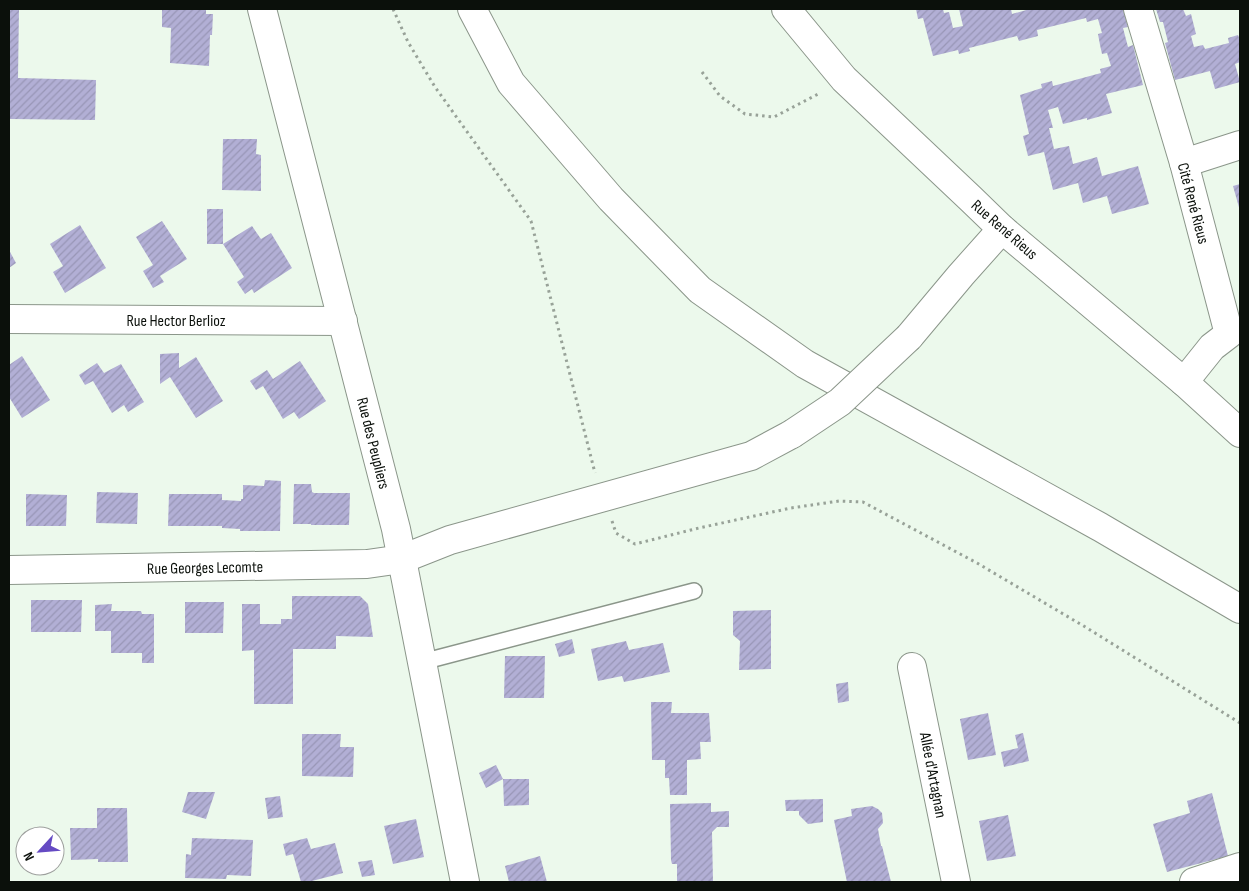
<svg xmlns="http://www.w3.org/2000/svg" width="1249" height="891" font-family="'Sofia Sans Condensed',sans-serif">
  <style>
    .building { fill: url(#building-hatch) }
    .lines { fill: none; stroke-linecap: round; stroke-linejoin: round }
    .lane-casing { stroke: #8b968a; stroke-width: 18 }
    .street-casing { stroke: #8b968a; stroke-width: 30 }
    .primary-casing { stroke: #8b968a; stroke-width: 30 }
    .path { stroke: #98a298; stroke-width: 3; stroke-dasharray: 2.5 4; stroke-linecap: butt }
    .lane { stroke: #fff; stroke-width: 15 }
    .street { stroke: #fff; stroke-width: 28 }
    .primary { stroke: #fff; stroke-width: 28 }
    .street-bridge-casing { stroke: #8b968a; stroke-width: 30; stroke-linecap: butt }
    .street-bridge { stroke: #fff; stroke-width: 28 }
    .labels { text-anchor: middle; stroke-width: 4.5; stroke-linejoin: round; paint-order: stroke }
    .street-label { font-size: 16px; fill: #0b100b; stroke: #fff }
  </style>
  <defs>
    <pattern id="building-hatch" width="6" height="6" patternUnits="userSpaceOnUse" patternTransform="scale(1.25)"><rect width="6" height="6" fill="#b2afd5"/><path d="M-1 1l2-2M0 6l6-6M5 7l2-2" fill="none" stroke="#9896b6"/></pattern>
  </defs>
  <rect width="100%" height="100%" fill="#ecf9ec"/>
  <!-- building -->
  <g class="building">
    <polygon points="9,9 19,9 18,78 96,80 95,120 9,119"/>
    <polygon points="162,9 206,9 206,14 213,14 212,35 210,35 209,66 170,63 171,28 162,27"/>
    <polygon points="916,9 943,9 944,13 949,12 953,28 963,26 959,9 1011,9 1012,14 1030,9 1123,9 1128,27 1123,28 1128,47 1133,45 1143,85 1106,94 1112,113 1087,120 1087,118 1063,124 1058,107 1048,110 1053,128 1049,128 1054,149 1069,146 1073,164 1097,157 1102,176 1138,166 1149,204 1112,214 1107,196 1083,203 1078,183 1053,190 1044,152 1028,156 1023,136 1029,134 1020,95 1042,88 1041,84 1052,81 1053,86 1101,73 1100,69 1111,66 1107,53 1102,54 1100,45 1098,34 1102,33 1098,19 1087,22 1086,18 1037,30 1038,36 1019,41 1017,36 969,48 970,51 959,54 958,50 933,56 923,18 918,19"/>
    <polygon points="1156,9 1183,9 1186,16 1191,14 1196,34 1191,36 1194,47 1203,45 1205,49 1229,43 1228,38 1238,35 1240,40 1240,62 1235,64 1240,82 1215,89 1210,71 1175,80 1165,43 1168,42 1163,22 1160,22"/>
    <polygon points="223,139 257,139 256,154 261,155 261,191 222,190"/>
    <polygon points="1240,184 1240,211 1233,186"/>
    <rect x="207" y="209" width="16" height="35"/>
    <polygon points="162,221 187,259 160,276 164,282 153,288 143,271 153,265 136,237"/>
    <polygon points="80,225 106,268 65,293 53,272 63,266 50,244"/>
    <polygon points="252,226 261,239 271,233 292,268 254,293 252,289 245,294 237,282 244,277 223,244"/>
    <polygon points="9,250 16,263 9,268"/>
    <polygon points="179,353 179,368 196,357 223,401 196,418 170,377 160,384 160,354"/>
    <polygon points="22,356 50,400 22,418 9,397 9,365"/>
    <polygon points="300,361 326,401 299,419 294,412 283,419 263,386 256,390 250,381 267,370 273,379"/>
    <polygon points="97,363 104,373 121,364 144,402 128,412 124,405 112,413 93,381 85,385 79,375"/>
    <polygon points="265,480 281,481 280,531 240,531 240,529 222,528 222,526 168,526 169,494 222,494 222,500 241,501 241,499 243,499 243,485 264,486"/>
    <polygon points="294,484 311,484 312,492 314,493 350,493 349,525 311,525 311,524 293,524"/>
    <polygon points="97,492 138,493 137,524 96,523"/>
    <polygon points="26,494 67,495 66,526 26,526"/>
    <polygon points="292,596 360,596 368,604 373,637 336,636 336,649 293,649 293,704 254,704 254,650 242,651 242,604 260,604 260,624 281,624 281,619 292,619"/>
    <polygon points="31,600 82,600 81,632 31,632"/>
    <polygon points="185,602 224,602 223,633 185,633"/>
    <polygon points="112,604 111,611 141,611 142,614 154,614 154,663 142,663 142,653 111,653 111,631 95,631 95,605"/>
    <polygon points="771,610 771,669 739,670 740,641 733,635 733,611"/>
    <polygon points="572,639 575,653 559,657 555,644"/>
    <polygon points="626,641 629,650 663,643 670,672 624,682 622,676 598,681 591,649"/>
    <polygon points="505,656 545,656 544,698 504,698"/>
    <polygon points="848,682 849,701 838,703 836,684"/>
    <polygon points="651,702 672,702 671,713 709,713 711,742 700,742 701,759 687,760 687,795 670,795 669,778 665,778 665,760 652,760"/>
    <polygon points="988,713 996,755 968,760 960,719"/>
    <polygon points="1023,733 1029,761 1004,767 1001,752 1018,748 1015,735"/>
    <polygon points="302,734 341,734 340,747 354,747 353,777 302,776"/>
    <polygon points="496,765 503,779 529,779 529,805 504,806 503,779 486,788 479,773"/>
    <polygon points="188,792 215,792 206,819 182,812"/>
    <polygon points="1212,793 1228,856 1167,872 1153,824 1190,813 1187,801"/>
    <polygon points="280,796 283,817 268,819 265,798"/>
    <polygon points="823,799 823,822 808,824 799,815 799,811 786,811 785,800"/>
    <polygon points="711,803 711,812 729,811 729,827 717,827 712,832 713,882 677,882 677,864 672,864 671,860 670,804"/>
    <polygon points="872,806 878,809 882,813 883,823 878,829 881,846 882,846 891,882 847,882 834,820 852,816 851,809"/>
    <polygon points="97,808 127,808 128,862 98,862 98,859 71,860 70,828 97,828"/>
    <polygon points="1008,815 1016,856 987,861 979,821"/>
    <polygon points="416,819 424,857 393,864 384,826"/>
    <polygon points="192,838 253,840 251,876 227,875 226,879 185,878 186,854 191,855"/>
    <polygon points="307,838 311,849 335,843 343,873 308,882 301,882 293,854 286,856 283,844"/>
    <polygon points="540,856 547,882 509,882 505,866"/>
    <polygon points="372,860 375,875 362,877 358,862"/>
  </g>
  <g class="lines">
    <defs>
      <polyline id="lane" points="422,662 694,591"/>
      <g id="street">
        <polyline points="262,9 396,529 465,882"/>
        <polyline points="786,9 844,79 971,199 1002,229 1184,382 1240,433"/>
        <polyline points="1138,9 1184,163 1229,334 1212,347 1184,382"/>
        <polyline points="1184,163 1240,145"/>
        <polyline points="9,319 343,321"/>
        <polyline points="909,337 961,275 1002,229"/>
        <polyline points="9,570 367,564 402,559 450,540 751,456 792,434"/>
        <polyline points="912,667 956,882"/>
        <polyline points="1194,882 1240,867"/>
      </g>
      <polyline id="primary" points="472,9 511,83 611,199 700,290 805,364 1100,527 1240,609"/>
    </defs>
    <!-- lane casing -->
    <use href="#lane" class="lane-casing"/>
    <!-- street casing -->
    <use href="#street" class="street-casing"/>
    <!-- primary casing -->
    <use href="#primary" class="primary-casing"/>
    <!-- path -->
    <g class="path">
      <polyline points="393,9 408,42 435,87 531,221 595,473"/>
      <polyline points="702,72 720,96 745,114 774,117 820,93"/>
      <polyline points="612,521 616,533 635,544 699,528 791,508 839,501 863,502 977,563 1087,628 1240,723"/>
    </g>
    <!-- lane -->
    <use href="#lane" class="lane"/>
    <!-- street -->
    <use href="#street" class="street"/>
    <!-- primary -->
    <use href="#primary" class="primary"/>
    <defs>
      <polyline id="street-bridge" points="792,434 840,402 909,337"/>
    </defs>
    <!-- street-bridge casing -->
    <use href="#street-bridge" class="street-bridge-casing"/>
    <!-- street-bridge -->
    <use href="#street-bridge" class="street-bridge"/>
  </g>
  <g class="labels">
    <!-- street labels -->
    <g class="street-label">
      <text transform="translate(1194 203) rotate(75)" y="6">Cité René Rieus</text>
      <text transform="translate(1005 229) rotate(41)" y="6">Rue René Rieus</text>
      <text x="176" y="326">Rue Hector Berlioz</text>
      <text transform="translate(374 443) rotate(76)" y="6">Rue des Peupliers</text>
      <text transform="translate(205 567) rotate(-1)" y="6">Rue Georges Lecomte</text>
      <text transform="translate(934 775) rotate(79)" y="6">Allée d'Artagnan</text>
    </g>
  </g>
  <!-- border -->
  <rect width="1249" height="891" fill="none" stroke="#0b100b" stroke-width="20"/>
  <!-- north arrow -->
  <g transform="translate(40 851) rotate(244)"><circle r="24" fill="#ffffff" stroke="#9d9f9d"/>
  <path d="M0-4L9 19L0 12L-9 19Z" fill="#654ac3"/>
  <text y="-8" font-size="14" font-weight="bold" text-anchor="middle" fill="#0b100b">N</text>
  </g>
</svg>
